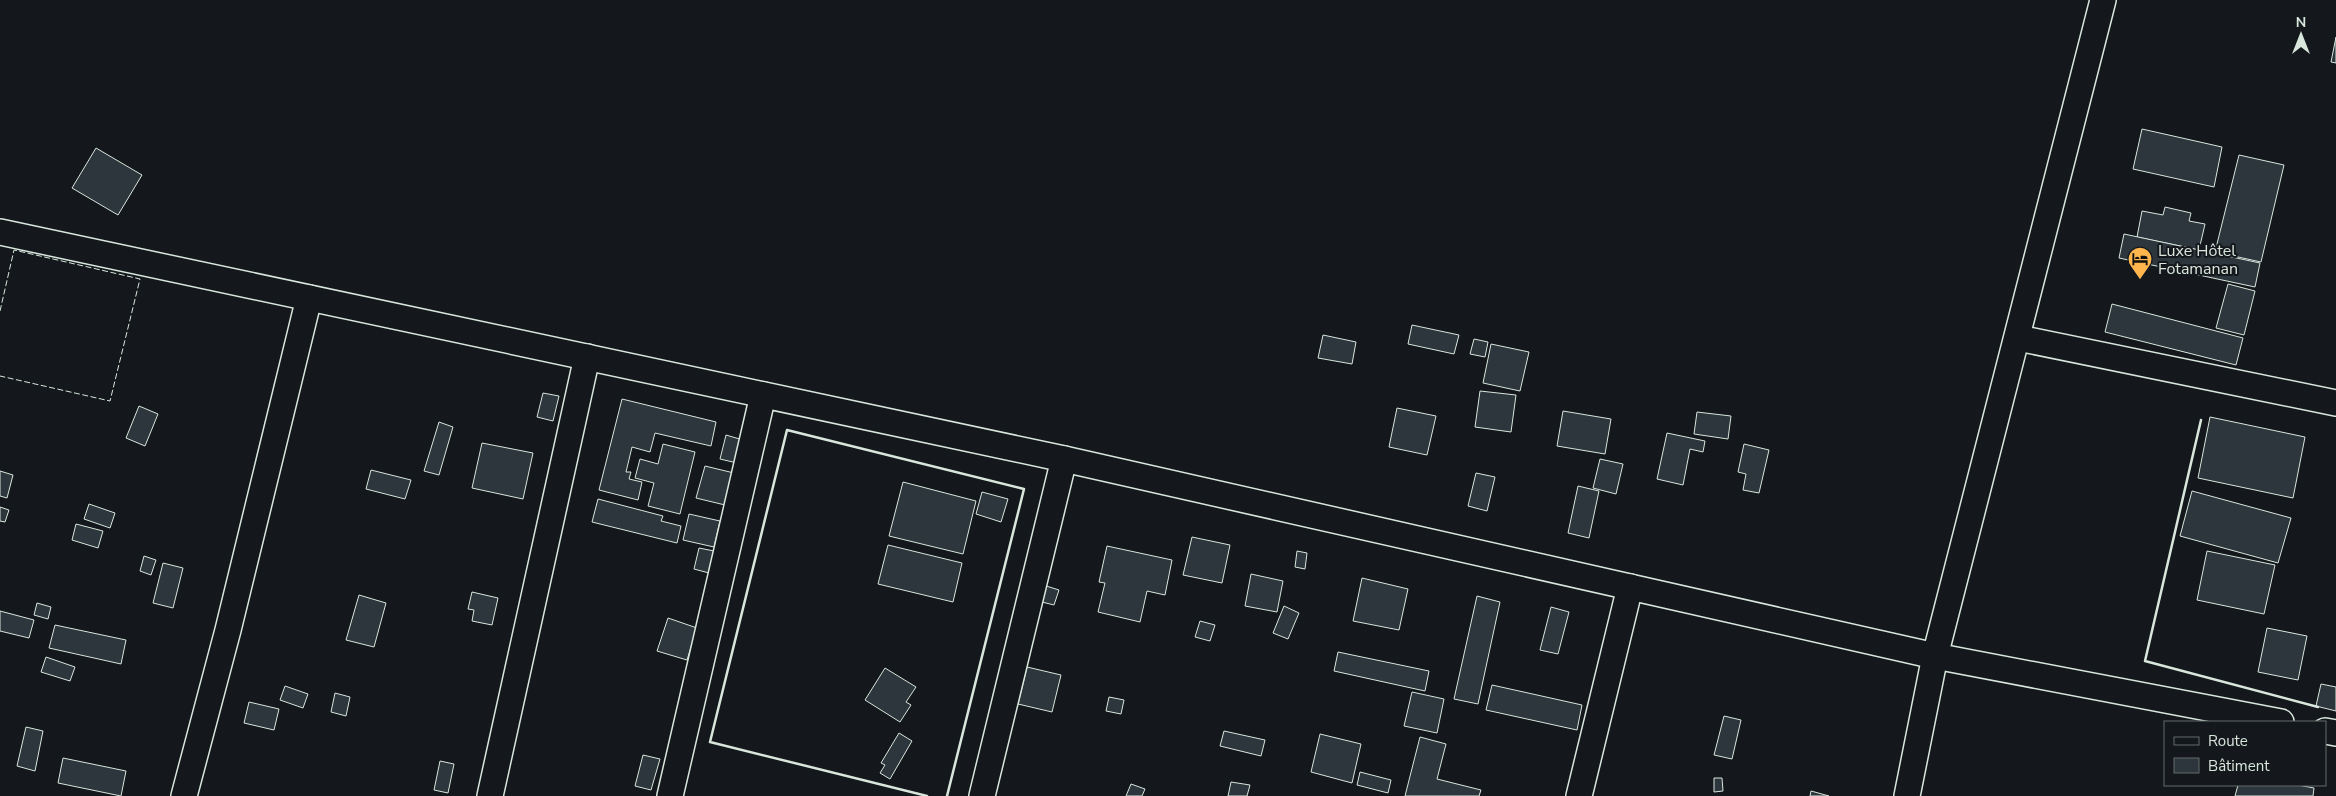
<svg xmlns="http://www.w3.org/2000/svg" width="2336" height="796" font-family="'Nunito Sans',sans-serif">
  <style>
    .building { fill: #2c363c; stroke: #d8e6dc }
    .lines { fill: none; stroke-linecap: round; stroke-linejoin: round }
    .street-casing { stroke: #d8e6dc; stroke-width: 28 }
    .street { stroke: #14181c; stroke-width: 25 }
    .fence { stroke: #d8e6dc; stroke-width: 1; stroke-dasharray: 6 2.5; stroke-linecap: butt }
    .wall { stroke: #d8e6dc; stroke-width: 2.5 }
    .labels { text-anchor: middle; stroke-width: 4; stroke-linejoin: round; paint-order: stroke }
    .poi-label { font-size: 16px; fill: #d8e6dc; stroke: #14181c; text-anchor: start }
  </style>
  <rect width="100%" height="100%" fill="#14181c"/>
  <!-- building -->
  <g class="building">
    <polygon points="2336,37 2336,63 2331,62"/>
    <polygon points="2142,129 2222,147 2214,187 2133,169"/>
    <polygon points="96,148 142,175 118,215 72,188"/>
    <polygon points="2239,155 2284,165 2261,262 2215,252"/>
    <polygon points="2165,207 2191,213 2189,221 2205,224 2199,250 2137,237 2142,211 2163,215"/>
    <polygon points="2124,234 2260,263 2255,287 2119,258"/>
    <polygon points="2228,284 2255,291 2244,335 2216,328"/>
    <polygon points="2112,304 2243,338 2236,365 2105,332"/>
    <polygon points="1412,325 1459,335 1454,354 1408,344"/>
    <polygon points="1323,335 1356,342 1352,364 1318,358"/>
    <polygon points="1474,339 1488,342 1485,357 1470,354"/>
    <polygon points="1491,344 1529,352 1520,391 1483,383"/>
    <polygon points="1480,391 1516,395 1511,432 1475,427"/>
    <polygon points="543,393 559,396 553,421 537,417"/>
    <polygon points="622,399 716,422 711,446 655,433 650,452 632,447 626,472 631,472 629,479 642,482 638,500 599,490"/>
    <polygon points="139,406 158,414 145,446 126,438"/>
    <polygon points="1397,408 1436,416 1427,455 1389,447"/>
    <polygon points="1563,411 1611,419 1605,454 1557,446"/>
    <polygon points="1697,412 1731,416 1728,439 1694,434"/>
    <polygon points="2210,417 2305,437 2293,498 2198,478"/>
    <polygon points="439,422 453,427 439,475 424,471"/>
    <polygon points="1667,433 1705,441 1703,452 1690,449 1683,485 1657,479"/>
    <polygon points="726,435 743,440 737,463 720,459"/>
    <polygon points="482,443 533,453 523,499 472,488"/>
    <polygon points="663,444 695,452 680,514 648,506 654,483 635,478 640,459 658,464"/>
    <polygon points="1744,444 1769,450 1759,493 1743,490 1746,474 1738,472"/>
    <polygon points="1600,459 1623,464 1616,494 1593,488"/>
    <polygon points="705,466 734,473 725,505 696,498"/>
    <polygon points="371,470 411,480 405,499 366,489"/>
    <polygon points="0,471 13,475 7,498 0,496"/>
    <polygon points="1476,473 1495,477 1487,511 1468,506"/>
    <polygon points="903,482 976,501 963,554 889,536"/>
    <polygon points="1578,486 1599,491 1589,538 1568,533"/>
    <polygon points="2192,491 2291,518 2278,563 2180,536"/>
    <polygon points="982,492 1008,499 1001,522 976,514"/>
    <polygon points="598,499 663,516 661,521 681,526 677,543 592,522"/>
    <polygon points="89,504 115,513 110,528 84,519"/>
    <polygon points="0,507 9,510 5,522 0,521"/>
    <polygon points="689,514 720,521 714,547 683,540"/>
    <polygon points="76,524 103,531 98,548 72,540"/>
    <polygon points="1192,537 1230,545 1222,583 1183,575"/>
    <polygon points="888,545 962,563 953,602 878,584"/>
    <polygon points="1107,546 1172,560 1165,595 1147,591 1140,622 1098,612 1105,583 1099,582"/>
    <polygon points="699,548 714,551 709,573 694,569"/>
    <polygon points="1297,551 1307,553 1305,569 1295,567"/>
    <polygon points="2207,551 2275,565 2264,614 2197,600"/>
    <polygon points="144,556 156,560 151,575 140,571"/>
    <polygon points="163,563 183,568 173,608 153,603"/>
    <polygon points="1251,574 1283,581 1277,612 1245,606"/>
    <polygon points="1362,578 1408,589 1399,630 1353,621"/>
    <polygon points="1043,585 1059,590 1054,605 1038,601"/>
    <polygon points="472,592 498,598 492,625 472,621 474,610 468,609"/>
    <polygon points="359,595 386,603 374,647 346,640"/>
    <polygon points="1477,596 1500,602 1478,704 1454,699"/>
    <polygon points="37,603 51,607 48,619 34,615"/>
    <polygon points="1284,606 1299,613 1288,639 1273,633"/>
    <polygon points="1551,607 1569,612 1558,654 1540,650"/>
    <polygon points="0,611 34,620 29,638 0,631"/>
    <polygon points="668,618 697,628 687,660 657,651"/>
    <polygon points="1200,621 1215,625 1210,641 1195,637"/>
    <polygon points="55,625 126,640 121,664 49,648"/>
    <polygon points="2267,628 2307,636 2298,680 2258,672"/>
    <polygon points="1338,652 1429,671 1425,691 1334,671"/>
    <polygon points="46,657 75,667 70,681 41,672"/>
    <polygon points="1027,667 1061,675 1052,712 1018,704"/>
    <polygon points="885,668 916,687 906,702 911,705 900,722 865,700"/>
    <polygon points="2321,684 2336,687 2336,711 2316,706"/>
    <polygon points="1492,685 1582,705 1577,730 1486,710"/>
    <polygon points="285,686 308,694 303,708 280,700"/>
    <polygon points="1412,692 1444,699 1437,733 1404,726"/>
    <polygon points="335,693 350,697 346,716 331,712"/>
    <polygon points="1109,697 1124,700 1121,714 1106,711"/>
    <polygon points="249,702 279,709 274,730 244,723"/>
    <polygon points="1724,716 1741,720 1732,759 1714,755"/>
    <polygon points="26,727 43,731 35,771 17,766"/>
    <polygon points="1224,731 1265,740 1261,756 1220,746"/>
    <polygon points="899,733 912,741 890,779 880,773 885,765 881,763"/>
    <polygon points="1320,734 1361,744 1352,783 1311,772"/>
    <polygon points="1420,737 1446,744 1437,779 1481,790 1479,796 1405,796"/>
    <polygon points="643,755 660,759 651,790 635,786"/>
    <polygon points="63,758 126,771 121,796 58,783"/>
    <polygon points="440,761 454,764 448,793 434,790"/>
    <polygon points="1360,772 1391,780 1388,793 1357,785"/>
    <polygon points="1714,778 1722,778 1723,791 1714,792"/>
    <polygon points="1231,782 1250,785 1247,796 1228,796"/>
    <polygon points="1131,784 1145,789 1142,796 1126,796"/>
    <polygon points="2238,785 2298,785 2314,788 2313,796 2235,796"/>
    <polygon points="1811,791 1829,796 1810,796"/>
  </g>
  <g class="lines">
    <defs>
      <g id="street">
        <polyline points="0,232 1064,459 1935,656 2281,722"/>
        <polyline points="2018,338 2336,403"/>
        <polyline points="2325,731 2336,733"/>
        <polyline points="184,796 228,630 309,298"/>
        <polyline points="490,796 587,357"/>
        <polyline points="670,796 763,395"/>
        <polyline points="982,796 1064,459"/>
        <polyline points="1579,796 1630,587"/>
        <polyline points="1907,796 1935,656 2103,0"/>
      </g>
    </defs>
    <!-- street casing -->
    <use href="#street" class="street-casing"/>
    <!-- street -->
    <use href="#street" class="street"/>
    <!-- fence -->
    <polyline class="fence" points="0,311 14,250 140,279 110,401 0,376"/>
    <!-- wall -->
    <g class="wall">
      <polyline points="2201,420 2145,661 2318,707"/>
      <polyline points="927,796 710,742 787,430 1024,489 947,796"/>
    </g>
  </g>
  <!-- icons -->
  <defs>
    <symbol id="hotel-pin" viewBox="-11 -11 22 30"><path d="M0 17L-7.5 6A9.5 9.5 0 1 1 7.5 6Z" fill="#ffb74d" stroke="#14181c"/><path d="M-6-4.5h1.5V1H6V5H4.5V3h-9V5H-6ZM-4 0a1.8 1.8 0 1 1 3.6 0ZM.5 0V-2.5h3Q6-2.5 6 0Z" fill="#111"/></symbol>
  </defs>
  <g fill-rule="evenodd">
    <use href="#hotel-pin" x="2126" y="245" width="28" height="38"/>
  </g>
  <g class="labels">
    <!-- poi labels -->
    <g class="poi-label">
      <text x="2158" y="256">Luxe Hôtel<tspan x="2158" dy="18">Fotamanan</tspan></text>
    </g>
  </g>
  <!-- legend -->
  <rect x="2164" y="721" width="162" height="65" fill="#14181c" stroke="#626a69"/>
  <rect x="2174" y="737" width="25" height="8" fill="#14181c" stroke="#626a69"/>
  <text x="2208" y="746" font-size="15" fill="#d8e6dc">Route</text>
  <rect x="2174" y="758" width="25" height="15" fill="#2c363c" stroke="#626a69"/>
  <text x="2208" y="771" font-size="15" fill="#d8e6dc">Bâtiment</text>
  <!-- north arrow -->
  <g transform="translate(2301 35)" stroke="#14181c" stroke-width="4" paint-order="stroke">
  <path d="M0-4L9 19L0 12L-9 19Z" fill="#d8e6dc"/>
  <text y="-8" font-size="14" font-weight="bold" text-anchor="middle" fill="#d8e6dc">N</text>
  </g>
</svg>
